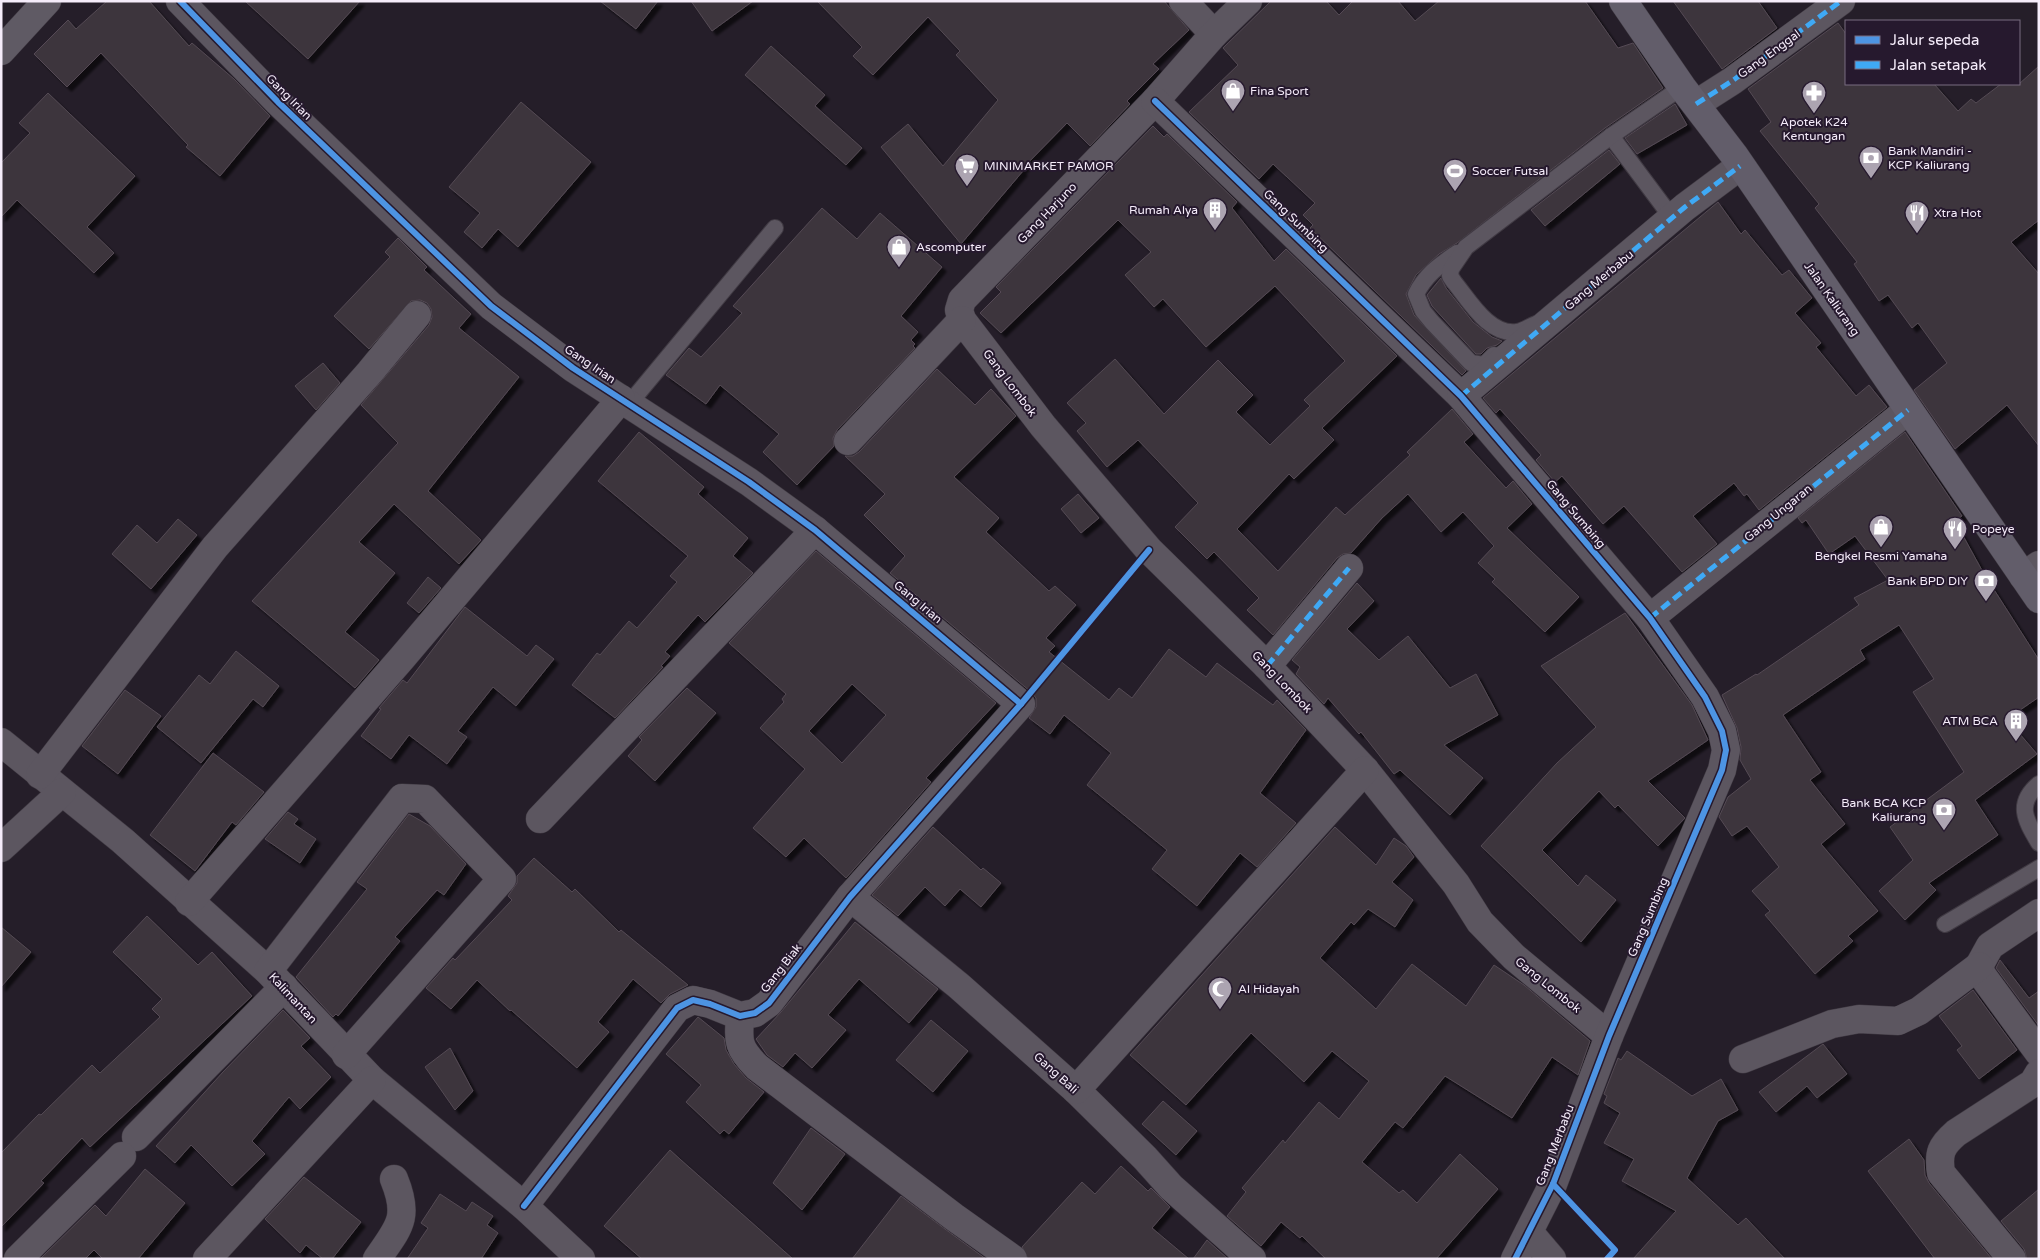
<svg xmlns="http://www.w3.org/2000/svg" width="2040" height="1260" font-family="'Varela Round',sans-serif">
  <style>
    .building { fill: #3d353d; stroke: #544a54; fill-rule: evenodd; filter: url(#shadow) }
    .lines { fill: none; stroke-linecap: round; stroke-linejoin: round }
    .lane-casing { stroke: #403a43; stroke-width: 18 }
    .street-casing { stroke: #403a43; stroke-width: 29 }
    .secondary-casing { stroke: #403a43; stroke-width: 29 }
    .primary-casing { stroke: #403a43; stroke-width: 29 }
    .lane { stroke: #5c5660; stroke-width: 16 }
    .street { stroke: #5c5660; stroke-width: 28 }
    .secondary { stroke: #5f5a64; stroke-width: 28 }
    .primary { stroke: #625d6a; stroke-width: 28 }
    .quiet { stroke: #3fa9f5; stroke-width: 5; stroke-dasharray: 10 5; stroke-linecap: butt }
    .cycleway-casing { stroke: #26192e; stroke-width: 9 }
    .cycleway { stroke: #4d94e3; stroke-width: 6 }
    .labels { text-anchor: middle; stroke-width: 4; stroke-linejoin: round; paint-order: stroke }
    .street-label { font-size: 12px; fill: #f5ecfa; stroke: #26192e }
    .poi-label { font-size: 12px; fill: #f5ecfa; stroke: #26192e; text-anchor: start }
  </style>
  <defs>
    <filter id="shadow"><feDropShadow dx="4.5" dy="4.5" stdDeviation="1" flood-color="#0009"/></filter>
  </defs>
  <rect width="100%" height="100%" fill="#251e29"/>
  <!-- building -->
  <g class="building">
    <polygon points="107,1 149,1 189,46 192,43 234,79 270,116 220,176 186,147 188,145 101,53 67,87 34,54 68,20 76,29"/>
    <polygon points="245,1 360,1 308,59"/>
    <polygon points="600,1 658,1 636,29"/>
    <polygon points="691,1 753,1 712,31"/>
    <polygon points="817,1 1164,1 1189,30 1153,64 1159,69 1127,101 1130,104 1090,146 1067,123 1021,170 1023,171 961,244 881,147 908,124 943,166 998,100 956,55 960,51 928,17 873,75 853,56 862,47"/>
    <polygon points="1271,1 1326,1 1339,15 1353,1 1398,1 1415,21 1439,1 1585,1 1618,48 1633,43 1663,88 1605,128 1457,243 1439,254 1416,275 1406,294 1414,315 1466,371 1462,375 1310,228 1313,225 1303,215 1315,203 1273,164 1259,179 1189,112 1238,65 1223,48"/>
    <polygon points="1673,1 1758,1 1777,28 1722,69"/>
    <polygon points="1838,23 1846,34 1846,84 1934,84 1958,111 1971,99 1976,103 2001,84 2019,84 2039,66 2039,220 2011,242 2039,274 2039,446 2007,405 1955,449 1914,390 1947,363 1918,323 1912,328 1888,295 1879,301 1854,264 1857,262 1815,208 1819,204 1760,131 1771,122 1748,89"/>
    <polygon points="771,46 825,95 815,106 862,148 846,165 745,75"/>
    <polygon points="48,93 135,176 87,227 114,253 94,273 17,200 1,217 1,163 30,133 19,123"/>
    <polygon points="521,102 591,162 518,247 498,229 482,248 464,232 480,213 449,187"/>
    <polygon points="1675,104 1687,125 1637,154 1625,138"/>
    <polygon points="1153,126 1164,137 1167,134 1237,202 1232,208 1274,261 1286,249 1397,356 1322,428 1334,440 1294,479 1289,474 1237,529 1278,571 1336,507 1345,515 1410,455 1407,452 1452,409 1473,434 1464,442 1506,488 1513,481 1532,504 1507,528 1579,597 1545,632 1492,582 1495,579 1478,563 1494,546 1463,512 1441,532 1408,494 1382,518 1351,553 1343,554 1337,558 1273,635 1247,610 1259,598 1214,552 1207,559 1175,527 1198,503 1138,440 1107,467 1077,431 1086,423 1067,403 1115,359 1164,414 1218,360 1253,395 1236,412 1270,445 1310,406 1304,400 1345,361 1275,286 1206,347 1163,299 1154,307 1125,275 1151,252 1118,220 1001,333 980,313 1001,292 996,287"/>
    <polygon points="1609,150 1620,164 1545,226 1531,210"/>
    <polygon points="1718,202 1741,234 1745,230 1782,275 1789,270 1812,298 1795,313 1821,343 1816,347 1856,396 1869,385 1887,407 1759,510 1747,494 1744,496 1734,483 1693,516 1717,544 1682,572 1624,506 1603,524 1562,476 1555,482 1536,460 1541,455 1500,409 1496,413 1483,398"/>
    <polygon points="822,208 857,239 880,213 942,267 901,316 918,332 911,340 915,344 913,346 915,348 837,430 833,438 834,446 797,485 763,452 779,434 720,385 706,404 666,375 689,348 701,357 742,313 733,306"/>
    <polygon points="398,238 427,267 424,270 471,314 459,328 519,377 428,491 481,540 459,564 394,504 359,542 395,573 345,632 379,660 355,688 252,601 398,443 361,405 429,325 432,317 431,309 427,303 420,300 411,301 369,349 334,316 390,257 385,252"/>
    <polygon points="1441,278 1446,288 1473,322 1492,337 1502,341 1497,345 1487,348 1481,354 1476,354 1432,306 1427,295"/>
    <polygon points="323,363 340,383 316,410 295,386"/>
    <polygon points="937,369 975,405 991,389 1016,416 954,477 999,518 986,532 1049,591 1055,586 1076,605 1046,638 1055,646 1049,652 1109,700 1119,688 1132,698 1169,649 1206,677 1217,663 1273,705 1277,700 1306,730 1260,793 1296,823 1257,867 1240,853 1197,906 1152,869 1167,850 1087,785 1111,753 1064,715 1050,734 1029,718 1036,707 1036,698 1031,692 890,573 905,556 864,515 885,494 845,456 853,456 859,452"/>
    <polygon points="639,432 704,487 698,494 748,538 733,556 753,573 705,622 698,615 665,652 670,656 661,666 663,667 615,718 572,685 597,653 600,655 629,621 637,628 677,582 670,576 688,556 598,481"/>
    <polygon points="1905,432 1962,516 1955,521 1984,574 2039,660 2039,697 2007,719 2037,754 1975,800 1998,835 1929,883 1936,890 1905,920 1879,891 1913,860 1890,827 1964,772 1913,692 1934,679 1899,625 1860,650 1865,659 1783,715 1821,772 1810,780 1845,824 1821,844 1878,911 1848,936 1853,941 1815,974 1765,915 1770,911 1752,891 1779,867 1747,826 1732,836 1719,817 1728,797 1751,779 1740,760 1741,747 1737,728 1722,695 1756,674 1757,675 1859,605 1854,598 1888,580 1855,536 1829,554 1806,520 1802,523 1798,518"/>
    <polygon points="1078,494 1099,518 1081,533 1061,509"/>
    <polygon points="178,519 197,535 151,589 112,554 137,525 157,543"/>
    <path d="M816,551L996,703L926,778L931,782L846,878L804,838L786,857L753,828L805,769L760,728L784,702L782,699L786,694L729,643ZM852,684L886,715L842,763L809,731Z"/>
    <polygon points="428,577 441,588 419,613 407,603"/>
    <polygon points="1357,583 1374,601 1347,629 1379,660 1408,636 1450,688 1476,674 1498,715 1444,745 1483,778 1450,815 1400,770 1394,774 1361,732 1359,734 1328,698 1324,704 1296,674 1300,667 1292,660"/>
    <polygon points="465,607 527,656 536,645 554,659 516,706 493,687 458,731 467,737 447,764 409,735 391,759 361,736 381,709 379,708 403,680 407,683"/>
    <polygon points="1625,613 1692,705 1708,740 1648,781 1685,818 1658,846 1618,805 1615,808 1599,791 1542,850 1578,886 1586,875 1616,900 1581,942 1481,846 1557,763 1596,727 1541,666"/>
    <polygon points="236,651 279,686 263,707 253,699 201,763 157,727 199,675 210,684"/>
    <polygon points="687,688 716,713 655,781 628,756 642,740 639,737"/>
    <polygon points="125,690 161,716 118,774 82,746"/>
    <polygon points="213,753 264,792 236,825 232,822 195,871 150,835"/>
    <polygon points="288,812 298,819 294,824 316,839 300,863 265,839"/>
    <polygon points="409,814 430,826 466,864 444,895 437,890 395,937 400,941 338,1016 336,1014 333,1017 296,977 367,889 357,882"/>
    <polygon points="933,827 981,870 983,868 1001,883 981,907 960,889 945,906 925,887 898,916 872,895"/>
    <polygon points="1335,827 1376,865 1394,838 1406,846 1414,857 1392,882 1413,900 1395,927 1368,909 1354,925 1351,922 1320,958 1376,1009 1412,964 1466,1006 1494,965 1524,985 1590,1041 1578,1075 1552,1057 1512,1118 1445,1076 1403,1128 1395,1122 1362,1162 1399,1193 1403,1190 1417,1203 1460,1154 1498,1189 1436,1259 1326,1259 1302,1236 1300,1238 1281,1222 1261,1246 1227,1216 1246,1192 1242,1188 1283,1140 1285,1143 1319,1102 1339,1119 1369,1081 1332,1051 1304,1082 1251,1033 1186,1105 1130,1055"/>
    <polygon points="534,858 572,892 575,889 619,932 621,930 688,985 670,994 661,1003 633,979 598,1022 609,1032 577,1068 511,1010 510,1011 477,980 451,1009 426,988 453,958 455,960 512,900 508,896 517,883 517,876"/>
    <polygon points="147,916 198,965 212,952 252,996 90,1147 82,1138 41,1181 44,1183 1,1227 1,1153 39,1114 41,1115 92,1065 100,1073 160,1017 152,1009 162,999 113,952"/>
    <polygon points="855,922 938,989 909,1023 859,979 828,1015 846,1030 812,1068 795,1053 783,1067 767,1055 756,1039 781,1012"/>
    <polygon points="1,927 31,952 1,987"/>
    <polygon points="2000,960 2029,998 2039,991 2039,1026 1996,968"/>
    <polygon points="1973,990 2017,1050 1979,1079 1957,1050 1962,1046 1939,1016"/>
    <polygon points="283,1010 310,1038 301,1046 331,1077 300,1109 289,1097 252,1141 265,1154 232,1186 191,1145 175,1163 156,1146 223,1072"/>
    <polygon points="698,1017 724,1038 726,1050 734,1064 746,1078 764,1092 729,1134 724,1130 720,1134 686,1102 701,1085 666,1054"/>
    <polygon points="931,1020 968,1051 933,1092 896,1060"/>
    <polygon points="1823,1044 1847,1074 1817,1098 1807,1086 1776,1112 1759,1092"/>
    <polygon points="450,1048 473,1091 455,1110 425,1067"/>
    <polygon points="1627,1051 1692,1096 1721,1079 1738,1110 1718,1121 1687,1178 1738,1225 1746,1218 1785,1259 1633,1259 1676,1211 1622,1181 1634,1159 1604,1143 1620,1113 1604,1103 1607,1096 1604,1094 1618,1058 1621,1060"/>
    <polygon points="1163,1101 1197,1131 1176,1155 1142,1124"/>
    <polygon points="811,1128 845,1154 802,1210 773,1183"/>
    <polygon points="1909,1139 1924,1160 1925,1175 1929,1183 1992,1259 1935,1259 1868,1171"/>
    <polygon points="670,1150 681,1160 793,1259 642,1259 604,1226"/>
    <polygon points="1121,1166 1148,1191 1151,1188 1170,1207 1152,1228 1189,1259 1028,1259 1022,1247 1082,1182 1095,1194"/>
    <polygon points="145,1169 185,1203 138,1259 103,1259 94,1250 85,1259 40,1259 95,1205 106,1216"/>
    <polygon points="304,1177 361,1222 332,1259 323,1259 306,1245 300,1253 265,1219"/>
    <polygon points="2039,1189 2039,1259 2027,1259 2024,1249 2001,1221"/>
    <polygon points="440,1194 466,1211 472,1202 493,1216 487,1225 498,1233 481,1259 407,1259 428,1228 421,1223"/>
    <polygon points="901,1196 945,1229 986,1259 852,1259"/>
    <polygon points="1207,1240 1228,1259 1193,1259"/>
  </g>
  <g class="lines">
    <defs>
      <g id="lane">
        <polyline points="1611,136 1667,211"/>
        <path d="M1457,253C1440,265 1426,274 1416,294L1423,311L1432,322L1471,363L1484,365L1494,355"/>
        <path d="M1536,324C1530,326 1524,331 1517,332C1489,336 1469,300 1454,282L1450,276L1451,269L1466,247L1611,136L1682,87"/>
        <polyline points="629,404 775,228"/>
        <path d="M2039,784C2015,804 2026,821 2039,843"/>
        <polyline points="1945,924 2039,868"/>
      </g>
      <g id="street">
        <polyline points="180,1 278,102 491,306 573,368 749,482 815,530 1021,704 850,897 769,1003 755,1013 740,1016 710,1004 693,1000 677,1008 524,1206"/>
        <polyline points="1183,1 1214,34"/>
        <polyline points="1248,1 1214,34 1155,101 962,300 959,310 962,320 1043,426 1149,550 1267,666 1365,770 1456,884 1480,922 1514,957 1609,1036"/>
        <polyline points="1155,101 1461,396 1650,618 1705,697 1722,731 1726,750 1722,770 1609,1036 1553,1184 1515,1259"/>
        <polyline points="1696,104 1732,81 1841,1"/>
        <polyline points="1461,396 1685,207 1740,166"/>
        <polyline points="848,441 962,320"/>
        <polyline points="2023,576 2039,565"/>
        <polyline points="1650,618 1908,410"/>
        <polyline points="1267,666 1349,568"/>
        <polyline points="1,742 123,841 268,971 372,1080 524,1206 581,1259"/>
        <polyline points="40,775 215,547 370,372 417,315"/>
        <polyline points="540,819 815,530"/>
        <polyline points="1,848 62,792"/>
        <polyline points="850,897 959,986 1076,1090 1145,1158 1171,1187 1252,1259"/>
        <polyline points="189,902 402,658 621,399"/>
        <polyline points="2039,913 1990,946 1979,966 1982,975 2039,1053"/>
        <polyline points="268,971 402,798 425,799 502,879 346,1055"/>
        <path d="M740,1016C738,1042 738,1048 757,1067L954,1217L1013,1259"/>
        <polyline points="1743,1059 1832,1024 1859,1019 1898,1021 1919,1011 1979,966"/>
        <polyline points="1076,1090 1365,770"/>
        <polyline points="136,1137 284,987"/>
        <polyline points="1529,1232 1552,1259"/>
        <polyline points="18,1259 122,1156"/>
        <polyline points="207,1259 372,1080"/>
        <path d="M377,1259C399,1227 410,1218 394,1179"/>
        <path d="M2012,1259L1941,1173C1938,1153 1941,1146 1956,1133L2033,1083L2039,1073"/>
      </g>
      <polyline id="secondary" points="1,51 47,1"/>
      <polyline id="primary" points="1623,1 1682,87 1734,155 2039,599"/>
    </defs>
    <!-- lane casing -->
    <use href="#lane" class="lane-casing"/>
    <!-- street casing -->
    <use href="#street" class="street-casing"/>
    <!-- secondary casing -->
    <use href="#secondary" class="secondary-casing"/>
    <!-- primary casing -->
    <use href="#primary" class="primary-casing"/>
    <!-- lane -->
    <use href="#lane" class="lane"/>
    <!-- street -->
    <use href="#street" class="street"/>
    <!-- secondary -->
    <use href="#secondary" class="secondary"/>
    <!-- primary -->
    <use href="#primary" class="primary"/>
    <!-- quiet -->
    <g class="quiet">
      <polyline points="1696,104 1732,81 1841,1"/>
      <polyline points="1461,396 1685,207 1740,166"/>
      <polyline points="1650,618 1908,410"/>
      <polyline points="1267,666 1349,568"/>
    </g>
    <defs>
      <g id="cycleway">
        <polyline points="180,1 278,102 491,306 573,368 749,482 815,530 1021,704"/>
        <polyline points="1155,101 1461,396 1650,618 1705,697 1722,731 1726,750 1722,770 1609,1036 1553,1184 1515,1259"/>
        <polyline points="1553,1184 1615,1250 1607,1259"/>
        <polyline points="524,1206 677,1008 693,1000 710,1004 740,1016 755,1013 769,1003 850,897 1021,704 1149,550"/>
      </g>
    </defs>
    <!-- cycleway casing -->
    <use href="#cycleway" class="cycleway-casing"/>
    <!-- cycleway -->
    <use href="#cycleway" class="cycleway"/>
  </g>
  <!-- icons -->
  <defs>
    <symbol id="shop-pin" viewBox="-11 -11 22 30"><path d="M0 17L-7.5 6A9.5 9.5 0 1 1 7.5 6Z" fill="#aca4b1" stroke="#26192e"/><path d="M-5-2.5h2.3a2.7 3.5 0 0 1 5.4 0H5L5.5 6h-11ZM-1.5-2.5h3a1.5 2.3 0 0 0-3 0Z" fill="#fff"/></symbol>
    <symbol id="pharmacy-pin" viewBox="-11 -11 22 30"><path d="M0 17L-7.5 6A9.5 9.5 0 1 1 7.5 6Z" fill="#aca4b1" stroke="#26192e"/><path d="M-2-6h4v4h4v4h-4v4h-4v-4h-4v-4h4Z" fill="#fff"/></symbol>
    <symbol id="bank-pin" viewBox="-11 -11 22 30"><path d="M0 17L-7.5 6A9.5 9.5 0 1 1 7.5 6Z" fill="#aca4b1" stroke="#26192e"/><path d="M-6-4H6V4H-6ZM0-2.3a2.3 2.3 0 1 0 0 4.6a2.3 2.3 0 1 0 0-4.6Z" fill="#fff"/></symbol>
    <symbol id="supermarket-pin" viewBox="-11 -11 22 30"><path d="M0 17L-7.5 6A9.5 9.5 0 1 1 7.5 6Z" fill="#aca4b1" stroke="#26192e"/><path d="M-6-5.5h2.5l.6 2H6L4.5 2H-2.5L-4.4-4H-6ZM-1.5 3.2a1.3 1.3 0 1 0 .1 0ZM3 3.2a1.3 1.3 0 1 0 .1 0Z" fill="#fff"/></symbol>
    <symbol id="stadium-pin" viewBox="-11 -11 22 30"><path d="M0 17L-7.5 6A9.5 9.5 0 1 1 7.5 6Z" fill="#aca4b1" stroke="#26192e"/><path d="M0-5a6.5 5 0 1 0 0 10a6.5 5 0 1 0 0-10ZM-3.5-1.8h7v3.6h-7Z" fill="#fff"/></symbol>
    <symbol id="building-pin" viewBox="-11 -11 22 30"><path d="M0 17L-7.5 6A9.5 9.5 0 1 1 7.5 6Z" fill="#aca4b1" stroke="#26192e"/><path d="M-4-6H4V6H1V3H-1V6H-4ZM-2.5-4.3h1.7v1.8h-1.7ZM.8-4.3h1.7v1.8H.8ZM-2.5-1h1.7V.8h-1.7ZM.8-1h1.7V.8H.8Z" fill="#fff"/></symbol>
    <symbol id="restaurant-pin" viewBox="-11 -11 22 30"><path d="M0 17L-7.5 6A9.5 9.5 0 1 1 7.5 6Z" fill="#aca4b1" stroke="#26192e"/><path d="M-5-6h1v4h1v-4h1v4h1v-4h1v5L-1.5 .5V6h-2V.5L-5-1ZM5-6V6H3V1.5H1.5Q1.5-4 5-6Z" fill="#fff"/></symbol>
    <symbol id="mosque-pin" viewBox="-11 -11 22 30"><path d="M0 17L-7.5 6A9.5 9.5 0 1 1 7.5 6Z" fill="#aca4b1" stroke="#26192e"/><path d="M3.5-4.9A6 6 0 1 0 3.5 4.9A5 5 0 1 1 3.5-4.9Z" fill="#fff"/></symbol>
  </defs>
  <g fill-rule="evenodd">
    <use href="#shop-pin" x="1219" y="77" width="28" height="38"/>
    <use href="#pharmacy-pin" x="1800" y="79" width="28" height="38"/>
    <use href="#bank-pin" x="1857" y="144" width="28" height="38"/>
    <use href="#supermarket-pin" x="953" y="152" width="28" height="38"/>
    <use href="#stadium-pin" x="1441" y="157" width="28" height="38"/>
    <use href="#building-pin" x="1201" y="196" width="28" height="38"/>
    <use href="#restaurant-pin" x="1903" y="199" width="28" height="38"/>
    <use href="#shop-pin" x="885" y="233" width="28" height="38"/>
    <use href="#shop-pin" x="1867" y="513" width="28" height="38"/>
    <use href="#restaurant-pin" x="1941" y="515" width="28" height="38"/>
    <use href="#bank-pin" x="1972" y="567" width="28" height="38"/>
    <use href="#building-pin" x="2002" y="707" width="28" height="38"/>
    <use href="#bank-pin" x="1930" y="796" width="28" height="38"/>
    <use href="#mosque-pin" x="1206" y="975" width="28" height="38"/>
  </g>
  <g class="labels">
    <!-- street labels -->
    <g class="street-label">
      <text transform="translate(1769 54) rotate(-36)" y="4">Gang Enggal</text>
      <text transform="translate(289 97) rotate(45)" y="4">Gang Irian</text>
      <text transform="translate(1047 213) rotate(-46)" y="4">Gang Harjuno</text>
      <text transform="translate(1296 221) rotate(44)" y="4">Gang Sumbing</text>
      <text transform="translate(1599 280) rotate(-40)" y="4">Gang Merbabu</text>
      <text transform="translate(1832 299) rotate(55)" y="4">Jalan Kaliurang</text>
      <text transform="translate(590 364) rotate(34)" y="4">Gang Irian</text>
      <text transform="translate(1010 383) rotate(53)" y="4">Gang Lombok</text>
      <text transform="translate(1778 513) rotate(-39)" y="4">Gang Ungaran</text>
      <text transform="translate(1576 514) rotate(50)" y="4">Gang Sumbing</text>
      <text transform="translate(918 602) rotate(40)" y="4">Gang Irian</text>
      <text transform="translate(1282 682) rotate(46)" y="4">Gang Lombok</text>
      <text transform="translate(1648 917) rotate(-67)" y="4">Gang Sumbing</text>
      <text transform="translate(781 968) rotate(-52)" y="4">Gang Biak</text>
      <text transform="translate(1548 985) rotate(39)" y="4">Gang Lombok</text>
      <text transform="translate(293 998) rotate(47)" y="4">Kalimantan</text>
      <text transform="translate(1056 1073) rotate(42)" y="4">Gang Bali</text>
      <text transform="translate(1555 1145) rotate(-69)" y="4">Gang Merbabu</text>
    </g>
    <!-- poi labels -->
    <g class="poi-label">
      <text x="1250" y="95">Fina Sport</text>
      <text x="1814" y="126" text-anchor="middle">Apotek K24<tspan x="1814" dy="14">Kentungan</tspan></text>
      <text x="1888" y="155">Bank Mandiri -<tspan x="1888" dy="14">KCP Kaliurang</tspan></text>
      <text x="984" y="170">MINIMARKET PAMOR</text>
      <text x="1472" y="175">Soccer Futsal</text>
      <text x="1198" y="214" text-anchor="end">Rumah Alya</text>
      <text x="1934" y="217">Xtra Hot</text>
      <text x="916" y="251">Ascomputer</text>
      <text x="1972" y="533">Popeye</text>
      <text x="1881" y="560" text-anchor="middle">Bengkel Resmi Yamaha</text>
      <text x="1968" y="585" text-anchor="end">Bank BPD DIY</text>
      <text x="1998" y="725" text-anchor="end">ATM BCA</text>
      <text x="1926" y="807" text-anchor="end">Bank BCA KCP<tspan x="1926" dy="14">Kaliurang</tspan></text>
      <text x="1238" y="993">Al Hidayah</text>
    </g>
  </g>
  <!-- border -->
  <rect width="2040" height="1260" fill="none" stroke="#f5ecfa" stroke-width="5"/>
  <!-- legend -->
  <rect x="1845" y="20" width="175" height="65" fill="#26192e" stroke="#796d80"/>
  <rect x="1855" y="36" width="25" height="8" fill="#4d94e3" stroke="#796d80"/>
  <text x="1890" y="45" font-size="15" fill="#f5ecfa">Jalur sepeda</text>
  <rect x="1855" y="61" width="25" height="8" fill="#3fa9f5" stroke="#796d80"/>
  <text x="1890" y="70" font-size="15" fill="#f5ecfa">Jalan setapak</text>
</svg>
